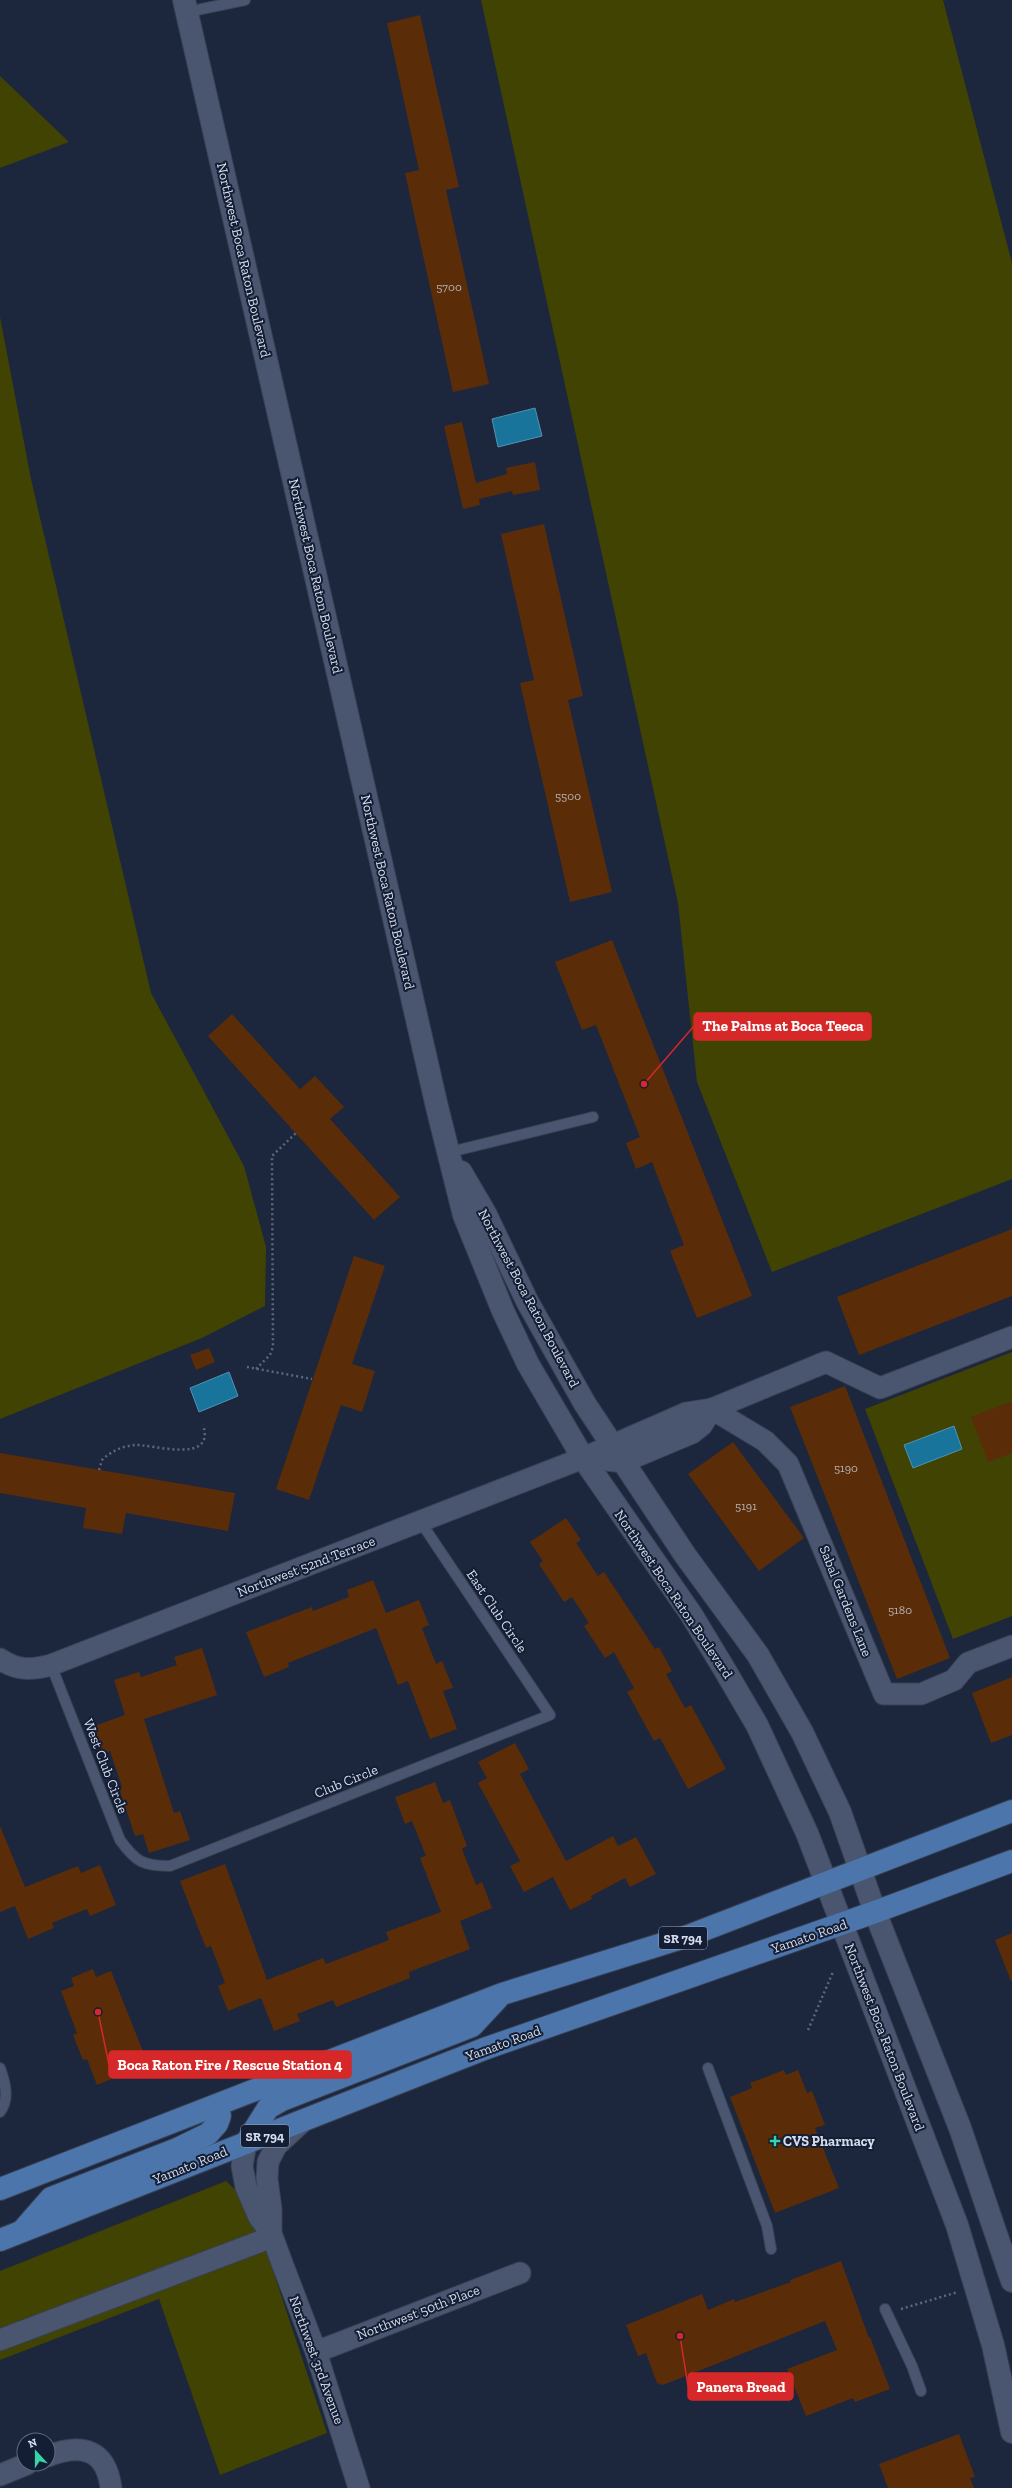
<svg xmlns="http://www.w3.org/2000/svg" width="1012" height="2488" font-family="'Zilla Slab',serif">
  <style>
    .green { fill: #414303 }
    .water { fill: #18749b; stroke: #5193b3 }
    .building { fill: #5a2d08 }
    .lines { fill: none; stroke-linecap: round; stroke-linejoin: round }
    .lane-casing { stroke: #384053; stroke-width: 12 }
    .street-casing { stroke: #384053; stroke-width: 23 }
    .secondary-casing { stroke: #384053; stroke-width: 24 }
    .primary-casing { stroke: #384053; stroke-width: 24 }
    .path { stroke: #5e677b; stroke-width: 2.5; stroke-dasharray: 2 3; stroke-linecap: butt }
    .lane { stroke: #4a5670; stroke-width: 10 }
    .street { stroke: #4a5670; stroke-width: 21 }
    .secondary { stroke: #4a5670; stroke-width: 22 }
    .primary { stroke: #4b75ab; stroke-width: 22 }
    .poi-dot { fill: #38d4a6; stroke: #131d33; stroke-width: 1.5 }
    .labels { text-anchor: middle; stroke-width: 4; stroke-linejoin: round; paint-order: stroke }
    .number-label { font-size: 12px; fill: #b6b0b3 }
    .shield { fill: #131d33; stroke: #9ba3b4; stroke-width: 1 }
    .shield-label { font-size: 13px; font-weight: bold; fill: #d5dcec }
    .street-label { font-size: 14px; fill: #d5dcec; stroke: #131d33 }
    .poi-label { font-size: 14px; font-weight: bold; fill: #d5dcec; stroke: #131d33; text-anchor: start }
    .leader { fill: none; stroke: #d62828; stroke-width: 1.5 }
    .callout-dot { fill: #d62828; stroke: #131d33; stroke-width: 1.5 }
    .callout { fill: #d62828; stroke: #d62828; stroke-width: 1.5 }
    .callout-label { font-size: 15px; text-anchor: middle; font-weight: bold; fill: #fff }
  </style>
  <rect width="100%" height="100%" fill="#1c263d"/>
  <!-- green -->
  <g class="green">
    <polygon points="481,0 943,0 1012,263 1012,1179 772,1272 697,1082 678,903"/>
    <polygon points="0,76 69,142 0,168"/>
    <polygon points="0,317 31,479 151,993 244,1166 266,1247 265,1306 202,1338 0,1419"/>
    <polygon points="1012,1352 1012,1616 953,1639 865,1409"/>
    <polygon points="226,2181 244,2198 263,2241 327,2433 220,2475 159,2299 0,2360 0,2271"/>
  </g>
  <!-- water -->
  <g class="water">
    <polygon points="535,408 542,436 498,447 492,419"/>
    <polygon points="229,1372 238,1396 199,1412 190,1388"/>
    <polygon points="954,1426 962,1449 913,1468 904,1445"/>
  </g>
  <!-- building -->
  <g class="building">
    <polygon points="420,15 459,187 446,190 489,384 453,392 405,173 419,170 387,23"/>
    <polygon points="462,422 476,483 507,474 506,468 535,462 540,490 513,495 512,491 479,499 480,505 463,509 444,426"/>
    <polygon points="544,524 583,696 568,700 612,892 570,902 520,683 534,680 501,534"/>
    <polygon points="612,940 752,1296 697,1318 670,1251 684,1245 652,1162 636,1169 626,1143 640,1137 596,1025 582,1030 555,962"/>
    <polygon points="232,1014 300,1089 315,1076 344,1107 330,1119 400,1197 374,1220 208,1036"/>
    <polygon points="1012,1229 1012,1296 859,1355 837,1297"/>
    <polygon points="354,1256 385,1266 352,1364 375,1371 362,1412 341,1405 309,1500 276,1489"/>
    <polygon points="209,1348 215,1362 196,1370 190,1355"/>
    <polygon points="845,1386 950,1658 897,1679 790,1407"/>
    <polygon points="1012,1401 1012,1453 988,1462 971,1417"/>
    <polygon points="733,1442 804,1538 759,1571 688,1474"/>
    <polygon points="0,1453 235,1493 228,1531 126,1513 122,1534 83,1528 86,1508 0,1493"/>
    <polygon points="566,1518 581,1540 576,1543 598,1576 604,1572 655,1649 659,1647 672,1671 666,1674 685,1708 691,1705 726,1769 688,1789 660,1738 654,1741 627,1692 634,1688 614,1652 605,1658 584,1626 589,1623 572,1597 564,1602 539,1564 543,1561 530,1542"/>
    <polygon points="373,1580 386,1613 419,1600 429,1625 422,1628 436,1664 442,1661 453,1688 443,1691 457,1729 430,1739 408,1681 398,1685 376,1628 288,1663 289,1667 264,1677 246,1632 312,1607 313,1611 349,1597 347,1590"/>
    <polygon points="202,1648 217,1695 144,1719 174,1813 180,1811 190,1840 149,1853 143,1834 135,1836 119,1788 122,1787 110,1751 103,1753 94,1726 125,1715 114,1680 139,1672 141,1677 177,1665 174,1657"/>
    <polygon points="1012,1677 1012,1735 991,1743 972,1693"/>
    <polygon points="515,1743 529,1769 520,1774 566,1861 613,1836 618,1846 636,1837 656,1874 630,1887 625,1878 591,1896 592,1899 570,1910 553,1877 524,1892 510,1866 520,1861 478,1783 487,1778 478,1762"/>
    <polygon points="435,1782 443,1803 450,1800 467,1846 462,1849 476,1885 482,1882 492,1908 460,1921 470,1949 409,1972 410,1978 336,2007 333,2000 297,2014 300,2021 274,2031 261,1998 228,2011 218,1986 225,1983 211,1946 206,1948 180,1881 225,1864 267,1980 323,1958 326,1964 389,1940 386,1932 441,1912 420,1858 426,1856 412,1821 405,1824 395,1797"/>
    <polygon points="0,1826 25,1887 78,1866 81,1873 100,1865 116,1905 90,1916 87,1909 52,1923 54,1928 28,1939 15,1906 0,1912"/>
    <polygon points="1012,1933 1012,1981 1011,1981 995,1940"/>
    <polygon points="93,1969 96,1977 111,1971 148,2064 97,2085 87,2059 83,2060 73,2035 77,2033 61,1991 74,1986 71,1978"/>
    <polygon points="784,2070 786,2075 798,2070 807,2093 812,2091 825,2125 815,2128 839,2188 775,2213 730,2097 752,2088 750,2083"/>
    <polygon points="841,2261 869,2338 870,2337 890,2389 855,2402 853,2398 806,2416 787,2369 837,2350 825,2321 663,2385 657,2383 646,2353 638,2356 626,2325 702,2294 708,2310 734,2299 735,2302 791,2282 790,2280"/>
    <polygon points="959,2434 975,2477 970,2478 974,2488 888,2488 879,2464"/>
  </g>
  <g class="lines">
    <defs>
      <g id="lane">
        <polyline points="187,12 245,0"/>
        <polyline points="450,1152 593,1117"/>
        <path d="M51,1665L120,1840C136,1862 143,1866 170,1866L550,1715L420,1521"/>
        <path d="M0,2068C5,2082 10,2099 0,2112"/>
        <polyline points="708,2068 767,2226 771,2249"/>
        <polyline points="885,2309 912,2366 921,2391"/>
      </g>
      <g id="street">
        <polyline points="712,1409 826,1362 880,1388 1012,1337"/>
        <polyline points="607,1460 623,1462 692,1433 702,1425 712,1409"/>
        <path d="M0,1659C17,1671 32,1670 51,1665L583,1458L686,1413L712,1409L765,1441L788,1464L884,1694H921L954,1680L968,1663L1012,1646"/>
        <polyline points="246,2143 242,2166 246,2187 259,2217 271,2233 282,2263 316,2352 359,2488"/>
        <polyline points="271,2233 271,2209 267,2179 268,2162 276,2146 303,2121"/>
        <polyline points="0,2340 272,2237"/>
        <polyline points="316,2352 520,2273"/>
        <path d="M48,2456C82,2443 106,2449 111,2488"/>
        <polyline points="0,2475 27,2464"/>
      </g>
      <g id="secondary">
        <polyline points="184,0 437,1107 464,1215 503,1311 528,1364 583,1458 691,1614 726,1672 757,1725 807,1833 957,2225 993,2345 1012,2432"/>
        <polyline points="461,1172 485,1213 527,1301 585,1404 685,1555 758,1655 802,1732 840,1812 875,1912 960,2128 1012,2281"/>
      </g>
      <g id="primary">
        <polyline points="246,2143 268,2108 282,2100 472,2026 498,1998"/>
        <polyline points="0,2189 502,1994 688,1936 1012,1811"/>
        <polyline points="23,2230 51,2198 177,2149 208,2134 217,2124 220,2116 217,2106"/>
        <polyline points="0,2240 484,2049 875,1912 1012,1861"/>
      </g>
    </defs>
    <!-- lane casing -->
    <use href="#lane" class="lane-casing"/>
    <!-- street casing -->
    <use href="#street" class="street-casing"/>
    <!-- secondary casing -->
    <use href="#secondary" class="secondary-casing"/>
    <!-- primary casing -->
    <use href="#primary" class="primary-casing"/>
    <!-- path -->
    <g class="path">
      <polyline points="247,1367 312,1379"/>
      <polyline points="256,1369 270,1355 273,1347 272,1156 296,1133"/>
      <path d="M99,1470L102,1460C111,1451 123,1446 135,1445C152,1444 216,1465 203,1425"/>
      <polyline points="808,2030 833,1972"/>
      <polyline points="901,2309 958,2292"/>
    </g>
    <!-- lane -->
    <use href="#lane" class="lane"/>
    <!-- street -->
    <use href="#street" class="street"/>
    <!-- secondary -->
    <use href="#secondary" class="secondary"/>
    <!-- primary -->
    <use href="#primary" class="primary"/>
  </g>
  <!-- markers -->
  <path class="poi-dot" d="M773 2135h4v4h4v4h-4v4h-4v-4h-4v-4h4z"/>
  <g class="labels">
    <!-- number labels -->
    <g class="number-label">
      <text x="449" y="291">5700</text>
      <text x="568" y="800">5500</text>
      <text x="846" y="1472">5190</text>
      <text x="746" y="1510">5191</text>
      <text x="900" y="1614">5180</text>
    </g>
    <!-- shield labels -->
    <g class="shield">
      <rect x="659" y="1927" width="48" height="22" rx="3"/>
      <rect x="241" y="2125" width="48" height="22" rx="3"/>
    </g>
    <g class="shield-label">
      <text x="683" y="1943">SR 794</text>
      <text x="265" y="2141">SR 794</text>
    </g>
    <!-- street labels -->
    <g class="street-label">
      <text transform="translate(244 260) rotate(77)" y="5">Northwest Boca Raton Boulevard</text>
      <text transform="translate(316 576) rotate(77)" y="5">Northwest Boca Raton Boulevard</text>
      <text transform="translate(388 892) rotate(77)" y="5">Northwest Boca Raton Boulevard</text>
      <text transform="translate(529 1298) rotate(62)" y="5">Northwest Boca Raton Boulevard</text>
      <text transform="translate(306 1566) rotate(-21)" y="5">Northwest 52nd Terrace</text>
      <text transform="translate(674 1594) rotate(56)" y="5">Northwest Boca Raton Boulevard</text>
      <text transform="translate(846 1601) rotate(68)" y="5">Sabal Gardens Lane</text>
      <text transform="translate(497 1611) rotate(56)" y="5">East Club Circle</text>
      <text transform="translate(106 1766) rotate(69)" y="5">West Club Circle</text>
      <text transform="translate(346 1781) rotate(-22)" y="5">Club Circle</text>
      <text transform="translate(809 1936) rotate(-19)" y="5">Yamato Road</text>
      <text transform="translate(885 2037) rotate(69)" y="5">Northwest Boca Raton Boulevard</text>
      <text transform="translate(503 2043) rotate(-20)" y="5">Yamato Road</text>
      <text transform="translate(190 2165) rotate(-22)" y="5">Yamato Road</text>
      <text transform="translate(418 2312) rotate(-21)" y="5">Northwest 50th Place</text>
      <text transform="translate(317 2360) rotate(70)" y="5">Northwest 3rd Avenue</text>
    </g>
    <!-- poi labels -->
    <g class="poi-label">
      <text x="783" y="2146">CVS Pharmacy</text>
    </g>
  </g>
  <!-- callouts -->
  <path class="leader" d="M644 1084L694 1026M98 2012L109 2065M680 2336L688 2386"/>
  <g class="callout-dot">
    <circle cx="644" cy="1084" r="4"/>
    <circle cx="98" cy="2012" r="4"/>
    <circle cx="680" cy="2336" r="4"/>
  </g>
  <g class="callout">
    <rect x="694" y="1013" width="177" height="27" rx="4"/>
    <rect x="109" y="2051" width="242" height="27" rx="4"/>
    <rect x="688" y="2373" width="105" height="27" rx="4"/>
  </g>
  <g class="callout-label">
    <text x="783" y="1031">The Palms at Boca Teeca</text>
    <text x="230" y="2070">Boca Raton Fire / Rescue Station 4</text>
    <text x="741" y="2392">Panera Bread</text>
  </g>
  <!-- north arrow -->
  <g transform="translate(36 2452) rotate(339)"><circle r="19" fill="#131d33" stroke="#61697d"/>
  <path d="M0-3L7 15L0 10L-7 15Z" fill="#38d4a6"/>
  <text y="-6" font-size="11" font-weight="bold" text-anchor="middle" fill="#d5dcec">N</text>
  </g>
</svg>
